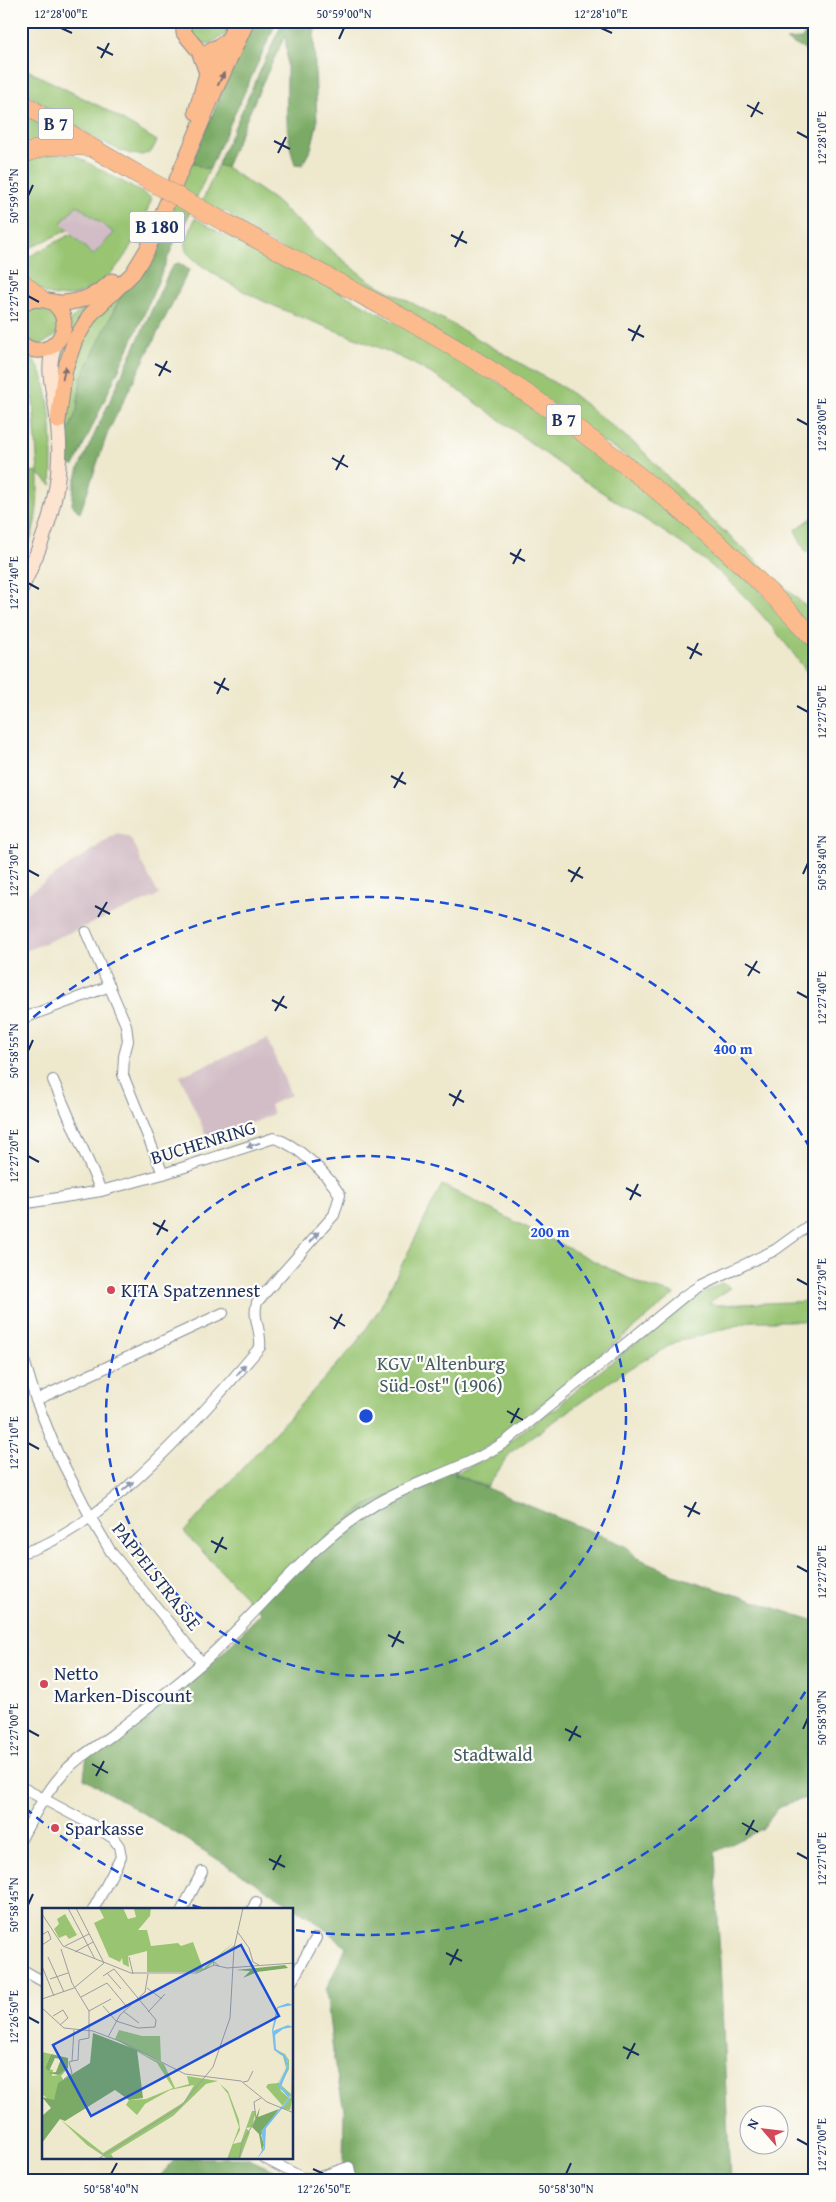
<svg xmlns="http://www.w3.org/2000/svg" width="836" height="2202" font-family="'Gentium Book Plus',serif">
  <style>
    .industrial { fill: #d2bdc6 }
    .green { fill: #99c573; stroke: #5a7a68 }
    .forest { fill: #7aaa65; stroke: #4a6c62 }
    .water { fill: #78bef0; stroke: #4a76a7 }
    .lines { fill: none; stroke-linecap: round; stroke-linejoin: round }
    .street-casing { stroke: #848c96; stroke-width: 12 }
    .secondary-casing { stroke: #848c96; stroke-width: 16 }
    .primary-casing { stroke: #848c96; stroke-width: 17 }
    .highway-casing { stroke: #848c96; stroke-width: 19 }
    .street { stroke: #fff; stroke-width: 10 }
    .secondary { stroke: #fde4d1; stroke-width: 14 }
    .primary { stroke: #fbbb8c; stroke-width: 15 }
    .highway { stroke: #fbbb8c; stroke-width: 18 }
    .highway-bridge-casing { stroke: #848c96; stroke-width: 19; stroke-linecap: butt }
    .highway-bridge { stroke: #fbbb8c; stroke-width: 18 }
    .oneway { fill: #806e73 }
    .oneway2 { fill: #8d97ae }
    .ticks { fill: none; stroke: #1b2f5e; stroke-width: 2 }
    .ring { fill: none; stroke: #1d4ed8; stroke-width: 2.5; stroke-dasharray: 9 6 }
    .poi-dot { fill: #d1495b; stroke: #fdfcf7; stroke-width: 2 }
    .labels { text-anchor: middle; stroke-width: 4.5; stroke-linejoin: round; paint-order: stroke }
    .shield { fill: #fdfcf7; stroke: #5f6c8c; stroke-width: 1 }
    .shield-label { font-size: 18px; font-weight: bold; fill: #1b2f5e }
    .street-label { font-size: 19px; fill: #1b2f5e; stroke: #fdfcf7 }
    .poi-label { font-size: 19px; fill: #1b2f5e; stroke: #fdfcf7; text-anchor: start }
    .park-label { font-size: 19px; fill: #415c64; stroke: #fdfcf7 }
    .inset-road { fill: none; stroke: #9a9ea1; stroke-width: 1 }
    .view { fill: #1d4ed8; fill-opacity: 0.15; stroke: #1d4ed8; stroke-width: 2.5 }
    .inset-edge { fill: none; stroke: #1b2f5e; stroke-width: 2.5 }
    .centre { fill: #1d4ed8; stroke: #fdfcf7; stroke-width: 2.5 }
    .ring-label { font-size: 15px; text-anchor: middle; font-weight: bold; fill: #1d4ed8; stroke: #fdfcf7; stroke-width: 4.5; stroke-linejoin: round; paint-order: stroke }
    .neatline { fill: none; stroke: #1b2f5e; stroke-width: 2 }
    .ticks-label { font-size: 12px; text-anchor: middle; fill: #1b2f5e }
  </style>
  <rect width="100%" height="100%" fill="#fdfcf7"/>
  <filter id="ink" filterUnits="userSpaceOnUse"><feTurbulence type="fractalNoise" baseFrequency=".02" numOctaves="2"/><feDisplacementMap in="SourceGraphic" scale="10" xChannelSelector="R" yChannelSelector="G"/><feConvolveMatrix kernelMatrix="1 2 1 2 8 2 1 2 1" color-interpolation-filters="sRGB"/></filter>
  <filter id="wash" filterUnits="userSpaceOnUse"><feTurbulence type="fractalNoise" baseFrequency=".0096" numOctaves="4" result="noise"/><feDisplacementMap in="SourceGraphic" scale="20" xChannelSelector="R" yChannelSelector="G"/><feGaussianBlur stdDeviation="1.12" result="paint"/><feColorMatrix in="noise" values="0 0 0 0 0 0 0 0 0 0 0 0 0 0 0 0 0 1.4 0 .05"/><feComposite in="paint" operator="in"/></filter>
  <g filter="url(#wash)">
    <rect width="100%" height="100%" fill="#eee8cd"/>
    <!-- industrial -->
    <g class="industrial">
      <polygon points="77,205 114,233 93,255 61,223"/>
      <polygon points="117,833 129,837 137,849 141,862 159,895 21,953 21,898"/>
      <polygon points="267,1039 291,1095 270,1105 273,1114 209,1142 180,1076"/>
    </g>
    <!-- green -->
    <g class="green">
      <polygon points="187,21 228,21 226,34 209,44 195,40"/>
      <path d="M21,67L103,108L157,141L151,152C148,153 143,155 140,155C114,156 44,105 21,89Z"/>
      <polygon points="21,110 63,138 21,149"/>
      <path d="M37,153L74,155L152,198C144,218 136,239 124,257C107,283 71,309 40,290C28,283 21,276 21,261L71,234L93,255L114,233L77,205L61,223L68,230L21,252V162Z"/>
      <polygon points="192,162 203,168 210,168 182,230 163,219"/>
      <polygon points="218,165 226,167 273,199 326,246 368,280 450,323 567,390 640,448 687,497 815,615 815,630 623,454 230,218 231,214 224,211 222,213 202,202"/>
      <path d="M195,218L222,234L251,244C344,295 439,343 527,401C633,471 729,556 815,649V683C783,638 747,593 703,559C659,526 610,499 564,467C515,433 468,392 414,364C350,331 277,315 216,275C205,268 194,261 186,251L185,246Z"/>
      <path d="M125,287L81,379L77,410L70,428L67,430C66,392 68,355 90,323C99,310 114,298 125,287Z"/>
      <polygon points="42,303 58,315 57,335 40,345 21,336 21,312"/>
      <path d="M87,306L89,309L55,382C57,354 60,322 87,306Z"/>
      <path d="M21,350C27,354 32,357 36,363C53,389 53,454 51,485L38,473C38,511 37,527 21,562V471L38,472L32,385L21,368Z"/>
      <polygon points="815,516 815,548 806,552 795,530"/>
      <polygon points="442,1185 644,1286 675,1294 498,1440 304,1555 253,1605 184,1532 356,1344 380,1308"/>
      <path d="M721,1283L731,1288L708,1303L717,1305L815,1301V1321H753L676,1342L625,1371L511,1452L487,1487L455,1474L485,1459L550,1411C558,1410 561,1406 565,1399L687,1303Z"/>
    </g>
    <!-- forest -->
    <g class="forest">
      <polygon points="252,21 277,21 210,168 203,168 192,162"/>
      <path d="M283,21H317L314,35L317,124L311,149L302,165L295,164C280,122 291,79 285,36L261,86L226,167L218,165L219,161Z"/>
      <polygon points="806,34 815,41 815,55 786,40 801,39"/>
      <polygon points="163,219 180,229 143,317 74,466 65,463 67,430 70,428 77,410 81,379 125,287"/>
      <polygon points="179,263 189,270 108,432 80,513 72,505 74,485 79,468 170,270 174,264"/>
      <polygon points="459,1465 455,1475 626,1546 636,1557 677,1576 815,1621 815,1795 780,1806 762,1829 715,1852 730,2181 347,2181 343,2164 344,2109 334,2060 326,1990 346,1947 310,1917 161,1824 84,1778 87,1755 177,1692 220,1655 261,1613 253,1605 304,1555 363,1507"/>
      <polygon points="176,2158 247,2158 290,2178 289,2181 156,2181"/>
    </g>
    <!-- water -->
    <polygon class="water" points="790,21 802,21 815,31 815,41"/>
  </g>
  <g filter="url(#ink)">
    <g class="lines">
      <defs>
        <g id="street">
          <polyline points="86,932 126,1025 128,1041 124,1056 123,1075 163,1174"/>
          <polyline points="21,1019 110,986"/>
          <polyline points="53,1080 101,1191"/>
          <path d="M21,1204L101,1191L163,1174L274,1138C298,1145 327,1174 340,1195L334,1215L257,1302C252,1319 262,1331 260,1347C217,1398 174,1446 124,1490C94,1515 60,1543 21,1553"/>
          <polyline points="21,1350 36,1400 57,1452 91,1518 111,1552 202,1663"/>
          <polyline points="36,1400 223,1313"/>
          <polyline points="21,1787 96,1827 113,1838 119,1846 121,1857 93,1910"/>
          <path d="M21,1839C34,1815 46,1792 64,1772C78,1757 96,1747 112,1735C145,1709 181,1683 212,1654C265,1605 310,1544 373,1506C415,1480 464,1470 505,1442L683,1297L702,1285L775,1250L815,1221"/>
          <polyline points="182,1910 202,1872"/>
          <polyline points="252,1910 256,1902"/>
          <polyline points="21,1969 44,1982"/>
          <polyline points="292,1981 316,1938"/>
          <polyline points="264,2158 303,2178 317,2178 349,2167 352,2181"/>
        </g>
        <path id="secondary" d="M21,589C41,547 58,505 59,458C60,441 58,424 56,408C52,385 46,366 55,344"/>
        <g id="primary">
          <polyline points="183,21 184,33 199,51 207,73"/>
          <path d="M212,49C226,45 234,35 233,21"/>
          <polyline points="196,112 207,73 221,46"/>
          <path d="M21,306C35,293 47,303 62,303C82,302 98,295 112,281"/>
          <path d="M21,343C47,367 83,326 52,302"/>
          <polyline points="58,421 65,369 75,340 91,314 133,273 147,250 215,90 247,21"/>
        </g>
        <g id="highway">
          <polyline points="21,102 91,147 139,175"/>
          <path d="M21,156C46,143 61,145 88,147"/>
          <path d="M226,223C330,278 435,331 532,397C635,467 730,547 815,639"/>
          <polyline points="21,281 40,298"/>
        </g>
      </defs>
      <!-- street casing -->
      <use href="#street" class="street-casing"/>
      <!-- secondary casing -->
      <use href="#secondary" class="secondary-casing"/>
      <!-- primary casing -->
      <use href="#primary" class="primary-casing"/>
      <!-- highway casing -->
      <use href="#highway" class="highway-casing"/>
      <!-- street -->
      <use href="#street" class="street"/>
      <!-- secondary -->
      <use href="#secondary" class="secondary"/>
      <!-- primary -->
      <use href="#primary" class="primary"/>
      <!-- highway -->
      <use href="#highway" class="highway"/>
      <defs>
        <polyline id="highway-bridge" points="139,175 226,223"/>
      </defs>
      <!-- highway-bridge casing -->
      <use href="#highway-bridge" class="highway-bridge-casing"/>
      <!-- highway-bridge -->
      <use href="#highway-bridge" class="highway-bridge"/>
    </g>
    <!-- one-way arrows -->
    <defs><path id="oneway-solid" d="M-6-.8H1V-3.2L6.5 0L1 3.2V.8H-6Z" transform="scale(1.25)"/></defs>
    <g class="oneway">
      <use href="#oneway-solid" transform="translate(221 79) rotate(-63)"/>
      <use href="#oneway-solid" transform="translate(64 373) rotate(-77)"/>
    </g>
    <g class="oneway2">
      <use href="#oneway-solid" transform="translate(253 1145) rotate(162)"/>
      <use href="#oneway-solid" transform="translate(314 1237) rotate(-48)"/>
      <use href="#oneway-solid" transform="translate(241 1370) rotate(-50)"/>
      <use href="#oneway-solid" transform="translate(128 1486) rotate(-41)"/>
    </g>
  </g>
  <!-- ticks -->
  <path class="ticks" d="M61,28L72,33M601,28L612,33M339,39L344,28M97,47L113,55M101,58L109,43M747,105L763,114M751,117L759,102M797,132L808,138M274,141L290,149M278,153L286,137M28,196L33,185M451,235L467,243M455,247L463,231M28,296L39,302M628,329L644,337M632,341L640,325M155,364L171,372M159,376L167,361M797,419L808,425M332,458L348,467M336,470L344,455M510,553L525,561M513,564L521,549M28,583L39,589M687,647L702,655M690,659L698,643M214,682L229,690M217,694L225,678M797,706L808,712M391,776L406,784M394,788L403,772M28,870L39,876M568,870L583,878M803,874L808,863M571,882L580,867M95,906L110,914M98,917L107,902M745,964L760,973M748,976L757,961M797,992L808,998M272,1000L287,1008M275,1011L284,996M28,1051L33,1040M449,1094L464,1102M453,1106L461,1090M28,1156L39,1162M626,1188L641,1196M630,1200L638,1184M153,1223L168,1231M157,1235L165,1220M797,1279L808,1285M330,1317L345,1326M334,1329L342,1314M507,1411L523,1420M511,1423L519,1408M28,1443L39,1449M684,1506L700,1514M688,1517L696,1502M211,1541L227,1549M215,1553L223,1537M797,1566L808,1572M388,1635L404,1643M392,1647L400,1631M565,1729L581,1737M803,1729L808,1718M28,1730L39,1736M569,1741L577,1726M92,1764L108,1773M96,1776L104,1761M742,1823L758,1832M746,1835L754,1820M797,1853L808,1859M269,1859L285,1867M273,1870L281,1855M28,1905L33,1894M446,1953L462,1961M450,1965L458,1949M28,2017L39,2023M623,2047L639,2055M627,2059L635,2043M797,2139L808,2145M313,2169L324,2174M111,2174L117,2163M566,2174L571,2163"/>
  <!-- distance rings -->
  <g class="ring">
    <circle cx="366" cy="1416" r="260"/>
    <path d="M813 1679A519 519 0 0 1 294 1930M201 1908A519 519 0 0 1 22 1805M22 1027A519 519 0 0 1 813 1153"/>
  </g>
  <!-- markers -->
  <g class="poi-dot">
    <circle cx="111" cy="1290" r="5"/>
    <circle cx="44" cy="1684" r="5"/>
    <circle cx="55" cy="1828" r="5"/>
  </g>
  <g class="labels">
    <!-- shield labels -->
    <g class="shield">
      <rect x="38.5" y="108.5" width="35" height="31" rx="4"/>
      <rect x="129.5" y="211.5" width="55" height="31" rx="4"/>
      <rect x="546.5" y="404.5" width="35" height="31" rx="4"/>
    </g>
    <g class="shield-label">
      <text x="56" y="130">B 7</text>
      <text x="157" y="233">B 180</text>
      <text x="564" y="426">B 7</text>
    </g>
    <!-- street labels -->
    <g class="street-label">
      <text transform="translate(203 1142) rotate(-17)" y="7">BUCHENRING</text>
      <text transform="translate(157 1576) rotate(52)" y="7">PAPPELSTRASSE</text>
    </g>
    <!-- poi labels -->
    <g class="poi-label">
      <text x="121" y="1297">KITA Spatzennest</text>
      <text x="54" y="1680">Netto<tspan x="54" dy="22">Marken-Discount</tspan></text>
      <text x="65" y="1835">Sparkasse</text>
    </g>
    <!-- park labels -->
    <g class="park-label">
      <text x="441" y="1370">KGV "Altenburg<tspan x="441" dy="22">Süd-Ost" (1906)</tspan></text>
      <text x="493" y="1761">Stadtwald</text>
    </g>
  </g>
  <!-- overview -->
  <g transform="translate(42 1908)">
    <rect width="251" height="251" fill="#eee8cd"/>
    <path d="M57,0H81L86,11L94,9L92,1L109,0L108,8L96,22H105L109,38L136,35L139,38L151,34L161,61L192,34L164,61L155,64H105V43L86,48L87,59L81,56L80,50L78,54L67,49L52,15L62,10ZM23,6L35,27L27,31L24,27L17,30L12,21L17,16L15,11ZM77,122L100,128H118L119,153L95,143L122,156L133,180L147,176L145,168L176,173L164,176L131,208L69,246L72,251H66L45,237L18,211L61,245L142,194L152,177L128,182L103,196L95,207L84,197L87,192L104,191L131,180L115,155L73,131ZM251,126L252,182L248,202L240,201L249,189L239,179L246,154L244,148L235,142L243,146L247,152V161L239,177L249,186ZM0,144L9,146L3,160L11,162L10,168L17,167L26,160L19,168L22,173L12,192L8,193L0,186ZM234,144L240,146L243,150L245,155L244,160L237,174L239,183L247,190L237,201L240,197L224,179L226,176L236,175L244,160L241,148ZM178,176L186,183L197,212L198,222L191,236L199,234L210,203H214L210,219L204,220L208,224L198,251H185L197,219L186,186Z" fill="#99c573"/>
    <path d="M243,57L246,60L215,64L201,70L208,63L194,62ZM51,125L95,142L101,190L87,192L73,182L23,213L18,211L0,235V208L9,200L0,189L12,192L16,175L48,155ZM9,146L26,150V160L17,167L6,165L14,164L19,151L13,150L7,163L3,160ZM218,199L216,209L237,201L219,227L222,237L220,243L217,226L210,219Z" fill="#7aaa65"/>
    <path d="M246,95L251,97L236,100L234,113L231,123L246,117L251,119L241,121L233,127L234,141L244,148L247,158L239,179L247,186L248,191L224,220L223,241L215,251L222,239L219,223L247,190L236,178L245,158L241,148L232,142L230,122L235,99Z" fill="#78bef0"/>
    <path class="inset-road" d="M26,0L53,51M34,0L62,55M0,6L21,38L89,65H155L172,57M195,23L207,40L211,54L217,57M0,27L6,23L9,31L0,37M23,38L47,26M19,41L30,75L47,103V130L37,132L36,152L30,153M33,44L51,34M6,49L22,84M87,49L91,66M173,52L192,38M0,58L12,88M177,58L171,53L172,57L185,60L252,55M65,65L79,81M8,71L26,65M105,80L120,91M39,89L65,75L85,99M0,91L32,80L62,55M61,98L74,113L96,120L113,119L114,112L72,61L61,68M0,100L22,120L51,123L80,134L143,166L199,173L225,194L252,205M47,103L69,91M81,103L97,115M106,104L123,86M11,108L21,102L26,110L18,117M66,129L78,107L103,84L106,66M22,171L30,165L27,154L30,153L32,122M201,174L206,173L211,163M56,251L138,199L171,159L188,110L192,40L201,0M197,251L200,235L214,211L212,194L219,190"/>
    <path class="view" d="M199,37L237,108L49,208L11,137Z"/>
    <rect width="251" height="251" class="inset-edge"/>
  </g>
  <circle cx="366" cy="1416" r="8" class="centre"/>
  <g class="ring-label">
    <text x="733" y="1054">400 m</text>
    <text x="550" y="1237">200 m</text>
  </g>
  <!-- margin -->
  <rect width="836" height="2202" fill="none" stroke="#fdfcf7" stroke-width="55"/>
  <!-- north arrow -->
  <g transform="translate(764 2130) rotate(298)"><circle r="24" fill="#fdfcf7" stroke="#a3aaba"/>
  <path d="M0-4L9 19L0 12L-9 19Z" fill="#d1495b"/>
  <text y="-8" font-size="14" font-weight="bold" text-anchor="middle" fill="#1b2f5e">N</text>
  </g>
  <rect x="28" y="28" width="780" height="2146" class="neatline"/>
  <g class="ticks-label">
    <text x="61" y="18">12°28'00"E</text>
    <text x="344" y="18">50°59'00"N</text>
    <text x="601" y="18">12°28'10"E</text>
    <text transform="translate(822 138) rotate(-90)" y="4">12°28'10"E</text>
    <text transform="translate(14 196) rotate(-90)" y="4">50°59'05"N</text>
    <text transform="translate(14 296) rotate(-90)" y="4">12°27'50"E</text>
    <text transform="translate(822 425) rotate(-90)" y="4">12°28'00"E</text>
    <text transform="translate(14 583) rotate(-90)" y="4">12°27'40"E</text>
    <text transform="translate(822 712) rotate(-90)" y="4">12°27'50"E</text>
    <text transform="translate(822 863) rotate(-90)" y="4">50°58'40"N</text>
    <text transform="translate(14 870) rotate(-90)" y="4">12°27'30"E</text>
    <text transform="translate(822 998) rotate(-90)" y="4">12°27'40"E</text>
    <text transform="translate(14 1051) rotate(-90)" y="4">50°58'55"N</text>
    <text transform="translate(14 1156) rotate(-90)" y="4">12°27'20"E</text>
    <text transform="translate(822 1285) rotate(-90)" y="4">12°27'30"E</text>
    <text transform="translate(14 1443) rotate(-90)" y="4">12°27'10"E</text>
    <text transform="translate(822 1572) rotate(-90)" y="4">12°27'20"E</text>
    <text transform="translate(822 1718) rotate(-90)" y="4">50°58'30"N</text>
    <text transform="translate(14 1730) rotate(-90)" y="4">12°27'00"E</text>
    <text transform="translate(822 1859) rotate(-90)" y="4">12°27'10"E</text>
    <text transform="translate(14 1905) rotate(-90)" y="4">50°58'45"N</text>
    <text transform="translate(14 2017) rotate(-90)" y="4">12°26'50"E</text>
    <text transform="translate(822 2145) rotate(-90)" y="4">12°27'00"E</text>
    <text x="111" y="2193">50°58'40"N</text>
    <text x="324" y="2193">12°26'50"E</text>
    <text x="566" y="2193">50°58'30"N</text>
  </g>
</svg>
